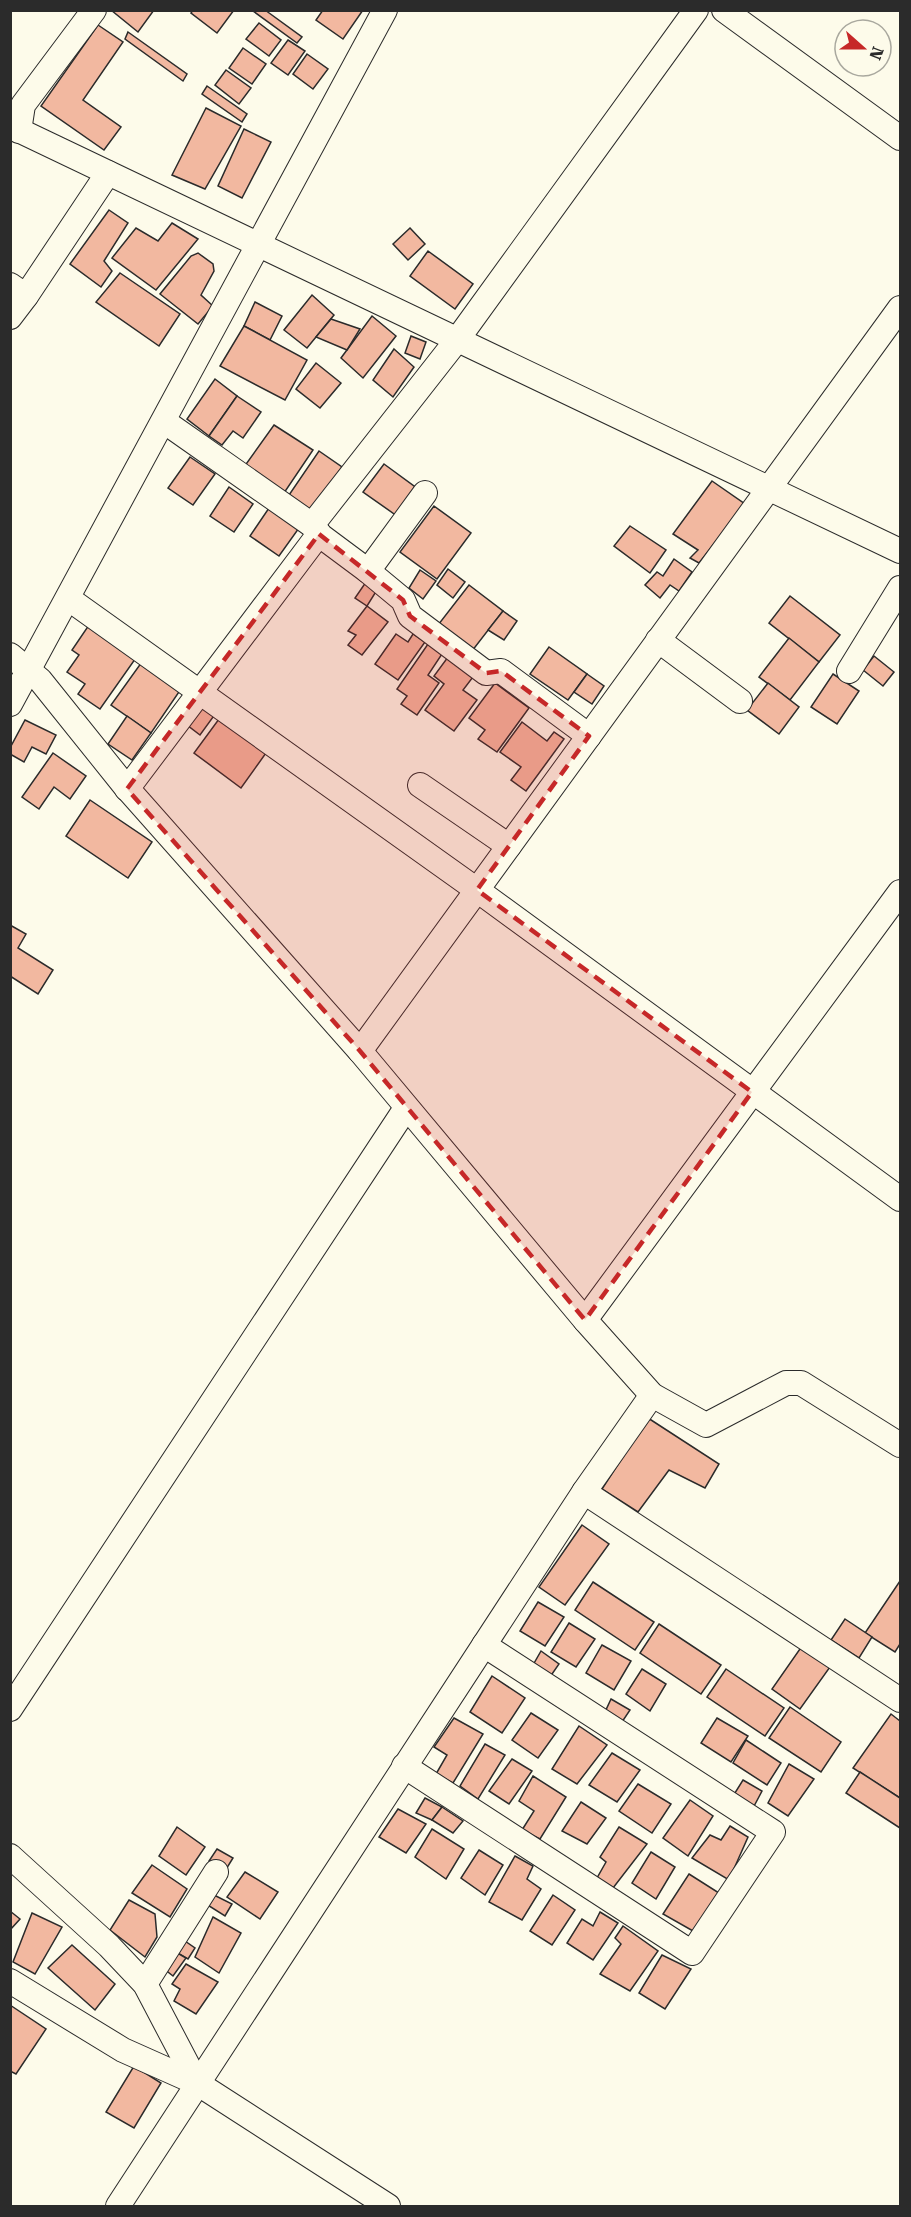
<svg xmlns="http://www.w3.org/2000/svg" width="911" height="2217" font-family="'Roboto Serif',serif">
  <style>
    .building { fill: #f2b8a0; stroke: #2b2b2b; stroke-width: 1.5 }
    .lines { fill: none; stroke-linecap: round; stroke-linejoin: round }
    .minor-casing { stroke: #2b2b2b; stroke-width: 26 }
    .minor { stroke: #fdfbea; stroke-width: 24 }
    .marked { fill: #c62828; fill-opacity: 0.2; stroke: #c62828; stroke-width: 4.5; stroke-dasharray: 12 8; stroke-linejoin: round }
  </style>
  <rect width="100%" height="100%" fill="#fdfbea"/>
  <!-- building -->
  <g class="building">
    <polygon points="111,10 154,10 138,32"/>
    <polygon points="193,10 234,10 217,33 191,13"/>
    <polygon points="265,10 302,37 297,43 253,11"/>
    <polygon points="323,10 363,10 343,39 316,20"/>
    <polygon points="259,23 281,40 269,56 246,39"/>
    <polygon points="98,25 123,42 83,100 121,127 104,150 41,106"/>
    <polygon points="128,32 187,74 183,81 125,39"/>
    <polygon points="288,40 305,51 288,75 271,63"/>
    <polygon points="243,48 266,64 252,84 229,68"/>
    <polygon points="307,54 328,69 313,89 293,74"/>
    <polygon points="226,70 251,88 239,104 215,85"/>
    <polygon points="207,86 247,114 242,122 202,94"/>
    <polygon points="206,108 241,126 205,189 172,175"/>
    <polygon points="244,129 271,142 242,198 218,186"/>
    <polygon points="109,210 128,223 104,261 112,271 101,287 70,264"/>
    <polygon points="172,223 198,239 156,290 112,258 136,228 158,241"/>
    <polygon points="410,228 425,244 408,260 393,244"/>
    <polygon points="428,251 473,284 455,309 410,276"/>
    <polygon points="198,253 213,264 214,271 201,295 213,306 198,324 160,294 191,256"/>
    <polygon points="120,273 180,314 159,346 96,302"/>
    <polygon points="312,295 334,315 307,348 284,330"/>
    <polygon points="255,302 282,316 270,340 244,326"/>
    <polygon points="372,316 396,336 363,378 341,358"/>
    <polygon points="331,319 360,329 347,350 316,337"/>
    <polygon points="244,326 307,360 285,400 220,366"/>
    <polygon points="411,336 426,342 420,359 405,353"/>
    <polygon points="394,349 414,367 393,397 373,380"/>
    <polygon points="316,363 341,383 320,408 296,389"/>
    <polygon points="215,379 237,396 209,436 187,419"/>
    <polygon points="237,396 261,412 243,438 233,431 222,445 209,436"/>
    <polygon points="274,425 313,450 284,493 244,467"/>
    <polygon points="319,451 342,467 311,511 289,495"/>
    <polygon points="190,457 215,474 193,505 168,488"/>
    <polygon points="384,464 418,489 397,516 363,492"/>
    <polygon points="712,481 745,504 699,563 690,558 698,550 673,534"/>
    <polygon points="229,487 253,504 234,532 210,516"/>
    <polygon points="434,506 471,533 437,579 400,552"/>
    <polygon points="269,508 299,528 279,556 250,536"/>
    <polygon points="630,526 666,550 650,573 614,546"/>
    <polygon points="674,559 692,572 679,591 670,585 660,598 645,585 657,572 663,576"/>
    <polygon points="448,569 465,582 453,598 437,585"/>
    <polygon points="420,570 436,581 423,599 409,588"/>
    <polygon points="366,582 377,590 367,606 355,598"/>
    <polygon points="469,585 503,611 472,651 438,625"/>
    <polygon points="790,596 840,635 819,662 769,623"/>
    <polygon points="367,606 388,622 362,655 348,645 356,635 348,631"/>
    <polygon points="503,611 517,621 504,640 488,630"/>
    <polygon points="91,622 138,655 100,709 78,694 85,684 67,672 79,655 72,650"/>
    <polygon points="396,634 408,642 413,634 425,642 398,680 375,664"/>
    <polygon points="789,638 819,662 790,700 759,677"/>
    <polygon points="428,644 442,654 428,675 439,683 417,715 401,704 407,696 397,689"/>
    <polygon points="549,647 587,674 568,700 530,674"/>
    <polygon points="874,656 894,672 883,686 863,670"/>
    <polygon points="448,657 473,677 463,690 477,700 454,731 425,710 444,684 434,676"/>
    <polygon points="144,659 181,689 151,733 111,705"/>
    <polygon points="587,674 604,686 592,704 574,692"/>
    <polygon points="833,674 859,691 837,724 811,707"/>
    <polygon points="495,683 529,708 497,752 478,739 485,730 469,718"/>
    <polygon points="768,683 799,707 779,734 747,710"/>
    <polygon points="202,702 216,713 200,735 187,725"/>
    <polygon points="127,716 151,733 132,760 108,744"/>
    <polygon points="219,719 266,753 241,788 194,753"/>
    <polygon points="25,720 56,735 46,754 32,747 24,762 10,754 10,748"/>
    <polygon points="522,722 547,741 554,732 564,739 526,791 511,780 521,767 500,752"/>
    <polygon points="53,753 86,776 70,799 54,787 39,809 22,797"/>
    <polygon points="90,800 152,842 128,878 66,836"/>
    <polygon points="10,925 26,934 18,948 53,970 38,994 10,976"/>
    <polygon points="648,1418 719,1464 705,1488 669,1470 638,1512 602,1489"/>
    <polygon points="582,1525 609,1544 565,1605 539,1587"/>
    <polygon points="900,1581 900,1644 895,1652 865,1633"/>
    <polygon points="593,1582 654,1622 635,1650 575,1610"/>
    <polygon points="538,1602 564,1617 545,1646 520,1631"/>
    <polygon points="845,1619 872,1637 859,1658 831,1640"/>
    <polygon points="569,1623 595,1639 576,1667 551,1652"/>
    <polygon points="659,1624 721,1665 701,1694 640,1653"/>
    <polygon points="602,1645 631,1661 614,1690 586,1673"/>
    <polygon points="802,1646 830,1667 800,1709 772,1689"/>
    <polygon points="541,1651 559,1664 550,1677 533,1665"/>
    <polygon points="642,1669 666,1684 650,1711 626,1694"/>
    <polygon points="726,1669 784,1708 765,1736 707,1697"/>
    <polygon points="492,1676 525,1698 502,1733 470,1712"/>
    <polygon points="611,1699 630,1710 622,1722 605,1712"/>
    <polygon points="790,1707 841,1742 821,1772 769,1738"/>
    <polygon points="531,1713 558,1730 538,1758 512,1740"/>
    <polygon points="891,1714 900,1721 900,1798 853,1768"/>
    <polygon points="454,1718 483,1734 453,1783 436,1774 447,1755 434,1747"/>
    <polygon points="717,1718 748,1736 731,1762 701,1743"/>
    <polygon points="579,1726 607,1745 577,1784 552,1769"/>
    <polygon points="746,1740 781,1763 767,1785 733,1763"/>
    <polygon points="485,1744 505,1755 478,1799 460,1786"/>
    <polygon points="612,1753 640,1770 617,1802 589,1785"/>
    <polygon points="512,1759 532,1771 509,1804 489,1791"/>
    <polygon points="789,1764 814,1779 788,1816 768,1803"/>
    <polygon points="860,1772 900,1798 900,1828 846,1793"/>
    <polygon points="533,1776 566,1797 540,1839 522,1830 534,1811 519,1801"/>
    <polygon points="743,1780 762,1791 752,1810 733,1796"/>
    <polygon points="638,1784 671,1804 652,1833 619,1811"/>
    <polygon points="425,1798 442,1807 432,1820 416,1813"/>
    <polygon points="690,1800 713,1816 688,1856 663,1838"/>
    <polygon points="581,1802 606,1818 587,1844 562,1831"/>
    <polygon points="442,1807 463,1821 453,1833 432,1820"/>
    <polygon points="398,1809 426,1824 406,1853 379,1837"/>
    <polygon points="730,1826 748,1837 729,1880 692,1858 710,1835 721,1840"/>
    <polygon points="177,1827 205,1847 186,1875 159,1856"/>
    <polygon points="619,1827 647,1844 613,1888 597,1878 606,1862 600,1857"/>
    <polygon points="432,1829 464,1849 446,1879 415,1857"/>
    <polygon points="217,1849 233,1858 225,1871 209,1861"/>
    <polygon points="479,1850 503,1865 485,1895 461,1878"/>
    <polygon points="651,1852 675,1867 656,1899 632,1883"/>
    <polygon points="515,1856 533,1866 527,1879 541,1889 522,1920 489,1902"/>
    <polygon points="152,1865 187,1889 170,1917 132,1893"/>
    <polygon points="245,1872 278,1892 260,1919 227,1897"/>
    <polygon points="689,1874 719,1893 693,1931 663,1914"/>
    <polygon points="212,1894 232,1904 225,1916 206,1904"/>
    <polygon points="553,1895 575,1910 552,1945 530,1931"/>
    <polygon points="129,1900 155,1914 157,1937 145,1957 110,1930"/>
    <polygon points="10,1911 20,1919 10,1930"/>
    <polygon points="600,1912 618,1923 593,1960 567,1943 582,1919 593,1926"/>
    <polygon points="32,1913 62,1927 35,1974 13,1962"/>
    <polygon points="213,1917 241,1933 219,1973 195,1957"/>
    <polygon points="623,1926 658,1951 630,1991 600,1974 621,1944 615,1938"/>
    <polygon points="182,1939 195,1948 188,1959 174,1951"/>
    <polygon points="72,1945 115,1984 95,2010 48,1968"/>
    <polygon points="174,1951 186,1958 173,1976 163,1968"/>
    <polygon points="662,1955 691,1969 665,2009 639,1993"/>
    <polygon points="186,1964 218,1982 196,2014 174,2001 180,1989 172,1984"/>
    <polygon points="10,2005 46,2029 16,2074 10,2071"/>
    <polygon points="134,2066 161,2083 134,2128 106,2112"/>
  </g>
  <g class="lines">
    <defs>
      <g id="minor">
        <polyline points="724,10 900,138"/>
        <polyline points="10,126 900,551"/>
        <polyline points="19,131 23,105 94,10"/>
        <polyline points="10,285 26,296 108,173"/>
        <polyline points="10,317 26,296"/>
        <polyline points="165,422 312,525 321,536 368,571 425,493"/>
        <polyline points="312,525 457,340 696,10"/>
        <polyline points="368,571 403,600 410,616 486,673 501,671 589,736"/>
        <polyline points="69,599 477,890 900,1199"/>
        <polyline points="658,640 740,701"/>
        <polyline points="10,655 40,680 125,786 360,1051 585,1320"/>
        <polyline points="849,671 900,588"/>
        <polyline points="10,704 385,10"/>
        <polyline points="420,785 509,846"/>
        <polyline points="127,789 319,534"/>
        <polyline points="900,892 585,1320 652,1395 706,1425 786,1383 801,1383 900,1445"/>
        <polyline points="360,1051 900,308"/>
        <polyline points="584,1492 900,1700"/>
        <polyline points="10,1709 406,1108"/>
        <polyline points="404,1766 692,1953 773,1832 484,1645"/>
        <polyline points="10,1856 109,1946 145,1984 197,2083"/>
        <polyline points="10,1981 123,2050 197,2083 388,2206"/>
        <polyline points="145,1984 216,1872"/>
        <polyline points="118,2206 584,1492 652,1395"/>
      </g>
    </defs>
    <!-- minor casing -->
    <use href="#minor" class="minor-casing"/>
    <!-- minor -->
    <use href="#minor" class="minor"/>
  </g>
  <!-- marked area -->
  <path class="marked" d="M319,534L403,600L410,616L486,673L501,671L589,736L477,890L752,1092L585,1320L360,1051L127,789Z"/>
  <!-- border -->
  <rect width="911" height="2217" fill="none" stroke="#2b2b2b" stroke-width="24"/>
  <!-- north arrow -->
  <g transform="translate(863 48) rotate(111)"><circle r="28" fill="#fdfbea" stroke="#a9a89e" stroke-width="1.5"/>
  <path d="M0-4.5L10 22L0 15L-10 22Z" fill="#c62828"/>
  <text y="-9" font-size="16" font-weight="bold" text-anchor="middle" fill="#2b2b2b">N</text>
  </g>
</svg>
